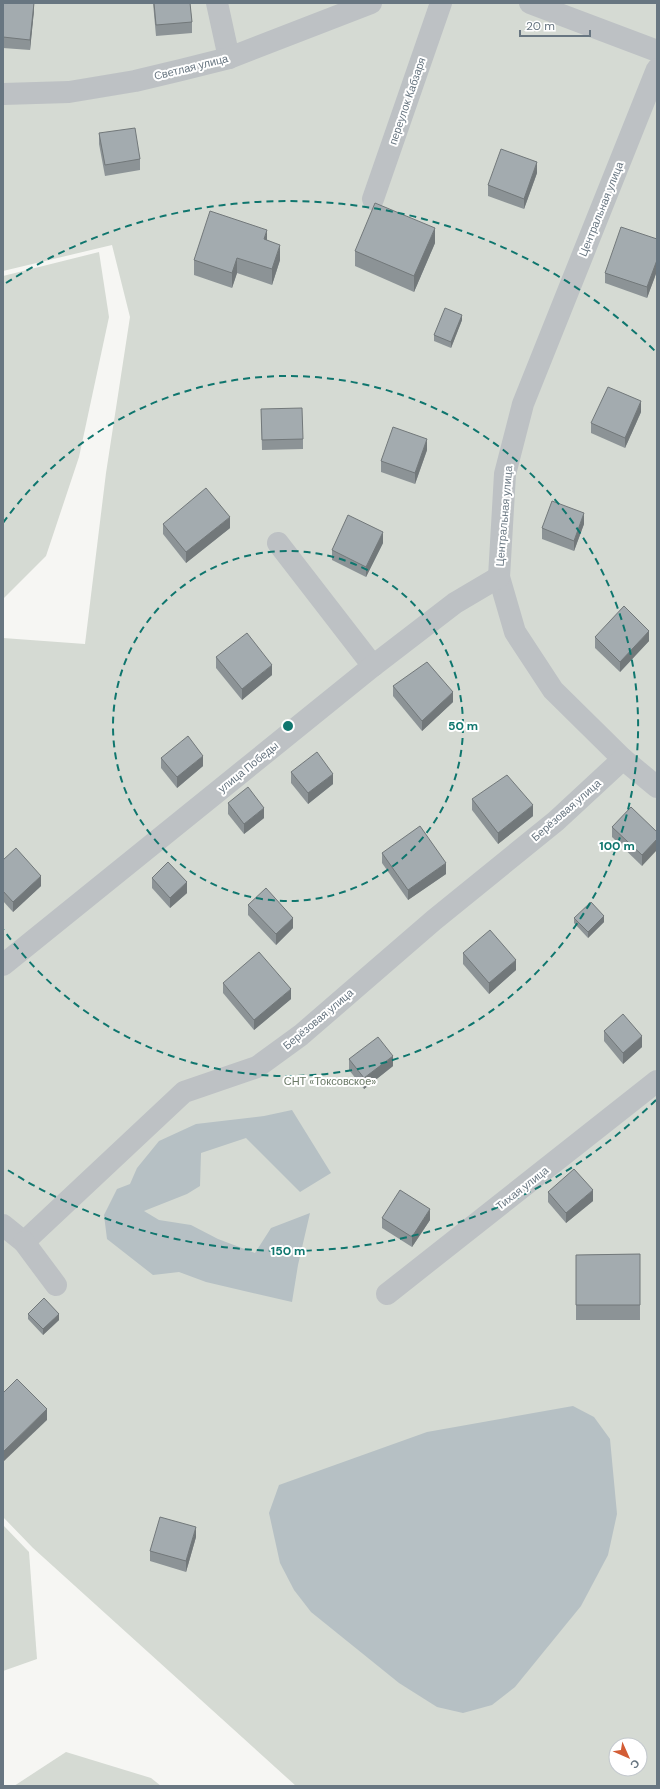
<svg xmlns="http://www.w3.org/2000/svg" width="660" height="1789" font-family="'DM Sans',sans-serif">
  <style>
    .green { fill: #d5dad3; fill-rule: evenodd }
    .water { fill: #b6c0c4 }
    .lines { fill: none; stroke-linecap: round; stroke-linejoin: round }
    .minor { stroke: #bdc1c4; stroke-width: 22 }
    .wall { fill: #8c9396 }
    .shaded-wall { fill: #72787a }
    .building { fill: #a3abaf; stroke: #72787a }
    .ring { fill: none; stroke: #0f766e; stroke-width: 2; stroke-dasharray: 7 5 }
    .labels { text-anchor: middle; stroke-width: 4; stroke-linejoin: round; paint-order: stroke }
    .street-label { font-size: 11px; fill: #687681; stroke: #fff }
    .park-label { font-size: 11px; fill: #6a7966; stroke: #fff }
    .centre { fill: #0f766e; stroke: #fff; stroke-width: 2 }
    .ring-label { font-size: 12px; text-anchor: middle; font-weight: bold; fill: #0f766e; stroke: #fff; stroke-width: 4; stroke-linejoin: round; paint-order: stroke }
  </style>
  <rect width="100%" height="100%" fill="#f6f6f3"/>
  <!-- green -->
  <g class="green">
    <path d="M3,3H657V1786H296L33,1548L3,1517V638L85,644L106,473L130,317L112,245L3,271ZM616,1745H640V1769H616Z"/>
    <polygon points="99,252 109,317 79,457 46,556 3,599 3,276"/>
    <polygon points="3,1525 29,1552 37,1659 3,1671"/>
    <polygon points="66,1752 151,1778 161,1786 14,1786"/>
  </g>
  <!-- water -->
  <g class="water">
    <polygon points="292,1110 331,1173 300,1192 246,1138 201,1153 200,1186 187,1194 144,1211 159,1220 191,1225 218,1239 255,1253 271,1228 310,1213 298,1265 292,1302 206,1282 179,1272 153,1275 107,1239 104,1215 117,1189 130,1184 137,1168 159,1141 196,1124 264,1116"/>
    <polygon points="573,1406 594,1417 610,1439 617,1514 608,1555 581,1606 515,1687 492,1705 463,1713 437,1707 399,1683 311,1612 294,1590 280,1563 269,1513 279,1485 427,1432"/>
  </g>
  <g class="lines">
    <!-- minor -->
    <g class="minor">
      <polyline points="217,3 229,58"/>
      <polyline points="530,3 657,51"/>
      <polyline points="657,69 523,404 505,474 499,577 515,632 553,690 623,759 657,787"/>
      <polyline points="3,94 69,92 135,81 181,70 229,58 371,3"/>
      <polyline points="373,199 441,3"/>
      <polyline points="278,543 373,666"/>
      <polyline points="3,965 373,666 455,603 499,577"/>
      <polyline points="3,1225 24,1242 184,1092 257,1067 301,1035 434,920 556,821 623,759"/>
      <polyline points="24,1242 56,1285"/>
      <polyline points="387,1294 657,1081"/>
    </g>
  </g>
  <!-- wall -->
  <g class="wall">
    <polygon points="3,3 34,3 34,10 30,50 3,48"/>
    <polygon points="153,3 190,3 192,22 192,33 156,36"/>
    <polygon points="99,133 140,159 140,170 105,176 99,144"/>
    <polygon points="537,173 524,209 488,196 488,185"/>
    <polygon points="657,239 657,271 647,298 605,283 605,273"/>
    <polygon points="267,240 280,260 272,285 237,273 232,288 194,275 194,260"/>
    <polygon points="435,243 414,292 355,266 355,251"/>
    <polygon points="462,320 451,348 434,341 434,335"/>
    <polygon points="261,409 303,439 303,449 262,450"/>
    <polygon points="641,412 625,448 591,433 591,423"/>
    <polygon points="427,450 415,484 381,472 381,461"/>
    <polygon points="163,524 230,528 186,563 163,534"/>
    <polygon points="584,524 574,551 542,539 542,528"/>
    <polygon points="383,543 366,577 332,560 332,550"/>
    <polygon points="595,637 649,641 620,672 595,648"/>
    <polygon points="216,657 272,675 242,700 216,668"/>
    <polygon points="393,686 453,702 422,731 393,696"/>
    <polygon points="161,758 203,766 177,788 161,768"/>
    <polygon points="291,772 333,784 308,804 291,783"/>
    <polygon points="472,799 533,816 498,844 472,810"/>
    <polygon points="228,803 264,818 244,834 228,814"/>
    <polygon points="612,827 657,832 642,866 612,837"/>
    <polygon points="382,853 446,874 408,900 382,863"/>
    <polygon points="3,860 41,886 13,912 3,901"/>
    <polygon points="152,878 187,893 170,908 152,888"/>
    <polygon points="248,905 293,928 276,945 248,915"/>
    <polygon points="574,918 604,922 588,938 574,923"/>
    <polygon points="463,953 516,970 489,994 463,964"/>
    <polygon points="223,983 291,999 254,1030 223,993"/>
    <polygon points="604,1031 642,1047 623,1064 604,1041"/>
    <polygon points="349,1059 393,1066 364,1089 349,1070"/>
    <polygon points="548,1192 593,1201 566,1223 548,1202"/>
    <polygon points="382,1218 430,1220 412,1247 382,1228"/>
    <polygon points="640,1254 640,1320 576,1320 576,1255"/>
    <polygon points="28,1314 59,1320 43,1335 28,1319"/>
    <polygon points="196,1537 186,1572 150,1561 150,1551"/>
  </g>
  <!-- shaded-wall -->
  <g class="shaded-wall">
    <polygon points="34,3 34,10 30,50 30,40"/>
    <polygon points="537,162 537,173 524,209 524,199"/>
    <polygon points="435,228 435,243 414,292 414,276"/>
    <polygon points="267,230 267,245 264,239"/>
    <polygon points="280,245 280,260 272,285 272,269"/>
    <polygon points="237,258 237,273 232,288 232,273"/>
    <polygon points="657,260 657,271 647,298 647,287"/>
    <polygon points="462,315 462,320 451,348 451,342"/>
    <polygon points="641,401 641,412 625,448 625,438"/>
    <polygon points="427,439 427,450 415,484 415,473"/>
    <polygon points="584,513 584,524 574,551 574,541"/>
    <polygon points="230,517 230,528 186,563 186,552"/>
    <polygon points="383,532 383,543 366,577 366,567"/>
    <polygon points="649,631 649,641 620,672 620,662"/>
    <polygon points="272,665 272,675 242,700 242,689"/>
    <polygon points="453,692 453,702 422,731 422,721"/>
    <polygon points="203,756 203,766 177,788 177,777"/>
    <polygon points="333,774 333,784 308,804 308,793"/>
    <polygon points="533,805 533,816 498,844 498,833"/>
    <polygon points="264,808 264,818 244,834 244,824"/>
    <polygon points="657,839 657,850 642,866 642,855"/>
    <polygon points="446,863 446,874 408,900 408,890"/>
    <polygon points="41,876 41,886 13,912 13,902"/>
    <polygon points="187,882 187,893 170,908 170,898"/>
    <polygon points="604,916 604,922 588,938 588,932"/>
    <polygon points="293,918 293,928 276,945 276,934"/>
    <polygon points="516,960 516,970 489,994 489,983"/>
    <polygon points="291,989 291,999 254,1030 254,1020"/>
    <polygon points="642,1036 642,1047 623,1064 623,1053"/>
    <polygon points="393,1056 393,1066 364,1089 364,1078"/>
    <polygon points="593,1190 593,1201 566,1223 566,1213"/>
    <polygon points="430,1209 430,1220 412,1247 412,1237"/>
    <polygon points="59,1314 59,1320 43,1335 43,1329"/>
    <polygon points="47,1409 47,1420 3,1462 3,1452"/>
    <polygon points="196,1527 196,1537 186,1572 186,1561"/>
  </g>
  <!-- building -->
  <g class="building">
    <polygon points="3,3 34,3 30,40 3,37"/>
    <polygon points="154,3 190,3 192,22 156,25"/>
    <polygon points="135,128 140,159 105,165 99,133"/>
    <polygon points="501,149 537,162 524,199 488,185"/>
    <polygon points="375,203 435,228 414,276 355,251"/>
    <polygon points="210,211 267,230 264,239 280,245 272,269 237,258 232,273 194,260"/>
    <polygon points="621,227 657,239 657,260 647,287 605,273"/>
    <polygon points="445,308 462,315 451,342 434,335"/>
    <polygon points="608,387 641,401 625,438 591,423"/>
    <polygon points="302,408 303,439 262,440 261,409"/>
    <polygon points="393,427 427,439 415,473 381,461"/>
    <polygon points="206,488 230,517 186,552 163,524"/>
    <polygon points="552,501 584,513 574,541 542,528"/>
    <polygon points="348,515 383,532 366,567 332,550"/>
    <polygon points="624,606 649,631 620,662 595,637"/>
    <polygon points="247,633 272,665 242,689 216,657"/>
    <polygon points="427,662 453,692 422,721 393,686"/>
    <polygon points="188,736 203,756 177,777 161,758"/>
    <polygon points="317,752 333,774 308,793 291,772"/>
    <polygon points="507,775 533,805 498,833 472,799"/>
    <polygon points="248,787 264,808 244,824 228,803"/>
    <polygon points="631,807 657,832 657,839 642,855 612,827"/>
    <polygon points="420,826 446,863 408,890 382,853"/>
    <polygon points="16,848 41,876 13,902 3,891 3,860"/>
    <polygon points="168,862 187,882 170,898 152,878"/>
    <polygon points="266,888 293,918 276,934 248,905"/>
    <polygon points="591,902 604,916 588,932 574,918"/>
    <polygon points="490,930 516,960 489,983 463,953"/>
    <polygon points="259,952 291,989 254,1020 223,983"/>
    <polygon points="623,1014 642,1036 623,1053 604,1031"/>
    <polygon points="378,1037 393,1056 364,1078 349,1059"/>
    <polygon points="574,1169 593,1190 566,1213 548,1192"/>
    <polygon points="400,1190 430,1209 412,1237 382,1218"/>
    <polygon points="640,1254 640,1305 576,1305 576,1255"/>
    <polygon points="44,1298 59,1314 43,1329 28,1314"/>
    <polygon points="17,1379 47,1409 3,1452 3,1393"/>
    <polygon points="160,1517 196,1527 186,1561 150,1551"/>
  </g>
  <!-- distance rings -->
  <g class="ring">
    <circle cx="288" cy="726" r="175"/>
    <path d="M3 523A350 350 0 1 1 3 929"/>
    <path d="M656 1100A525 525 0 0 1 6 1169M6 283A525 525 0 0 1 656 352"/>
  </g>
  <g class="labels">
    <!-- street labels -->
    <g class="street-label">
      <text transform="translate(191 67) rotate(-14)" y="4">Светлая улица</text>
      <text transform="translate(407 101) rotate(-71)" y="4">переулок Кабзаря</text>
      <text transform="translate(601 209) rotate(-68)" y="4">Центральная улица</text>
      <text transform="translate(504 516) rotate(-85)" y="4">Центральная улица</text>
      <text transform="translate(248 767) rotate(-39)" y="4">улица Победы</text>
      <text transform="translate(566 810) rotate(-41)" y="4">Берёзовая улица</text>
      <text transform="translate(318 1019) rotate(-40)" y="4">Берёзовая улица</text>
      <text transform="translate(522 1188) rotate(-38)" y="4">Тихая улица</text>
    </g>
    <!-- park labels -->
    <g class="park-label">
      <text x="330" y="1085">СНТ «Токсовское»</text>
    </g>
  </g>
  <circle cx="288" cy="726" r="6" class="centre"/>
  <g class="ring-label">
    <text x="463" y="730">50 m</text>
    <text x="617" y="850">100 m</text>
    <text x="288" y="1255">150 m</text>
  </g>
  <!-- border -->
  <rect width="660" height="1789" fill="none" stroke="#687681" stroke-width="8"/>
  <!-- north arrow -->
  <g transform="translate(628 1757) rotate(135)"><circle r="19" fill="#ffffff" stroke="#c3c8cd"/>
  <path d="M0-3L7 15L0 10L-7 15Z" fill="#d35d36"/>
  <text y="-6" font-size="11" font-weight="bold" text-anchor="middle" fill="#687681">С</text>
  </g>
  <!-- scale -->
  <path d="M520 30v6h70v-6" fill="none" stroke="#687681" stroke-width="2"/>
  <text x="526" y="30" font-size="12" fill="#687681" stroke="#ffffff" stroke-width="3" paint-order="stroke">20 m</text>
</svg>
